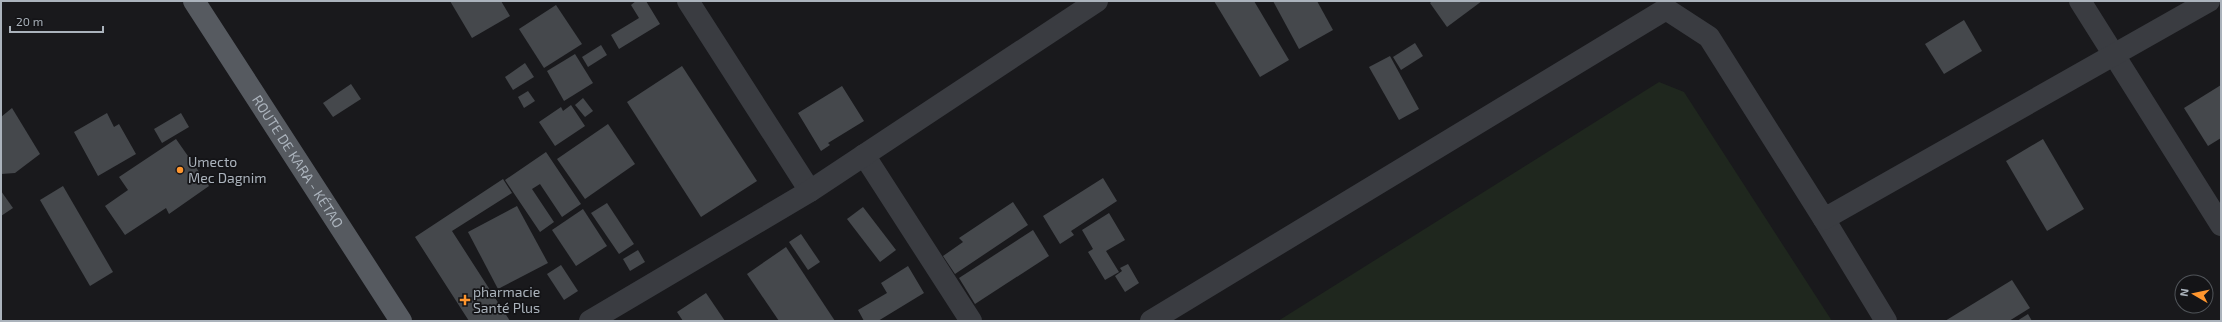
<svg xmlns="http://www.w3.org/2000/svg" width="2222" height="322" font-family="'Exo 2',sans-serif">
  <style>
    .green { fill: #1f271e }
    .building { fill: #45484c }
    .lines { fill: none; stroke-linecap: round; stroke-linejoin: round }
    .minor { stroke: #3a3c41; stroke-width: 22 }
    .primary { stroke: #565a60; stroke-width: 22 }
    .poi-dot { fill: #ff962e; stroke: #141417; stroke-width: 1.5 }
    .labels { text-anchor: middle; stroke-width: 3.5; stroke-linejoin: round; paint-order: stroke }
    .street-label { font-size: 14px; fill: #abb3bc; stroke: #141417 }
    .poi-label { font-size: 14px; fill: #abb3bc; stroke: #141417; text-anchor: start }
  </style>
  <rect width="100%" height="100%" fill="#19191c"/>
  <!-- green -->
  <polygon class="green" points="1659,82 1684,92 1832,321 1278,321"/>
  <!-- building -->
  <g class="building">
    <polygon points="450,1 501,1 510,16 472,38"/>
    <polygon points="636,1 646,1 660,24 619,49 611,35 639,18 631,5"/>
    <polygon points="1214,1 1254,1 1289,60 1260,77"/>
    <polygon points="1273,1 1317,1 1333,30 1299,49"/>
    <polygon points="1432,1 1482,1 1447,27 1430,3"/>
    <polygon points="556,5 582,44 544,68 519,29"/>
    <polygon points="1964,20 1982,51 1944,74 1925,44"/>
    <polygon points="1415,43 1423,56 1401,70 1393,57"/>
    <polygon points="601,45 607,55 588,67 582,57"/>
    <polygon points="575,54 593,83 564,101 547,71"/>
    <polygon points="1390,56 1419,109 1399,120 1369,67"/>
    <polygon points="525,63 534,77 513,90 505,77"/>
    <polygon points="682,66 757,181 701,217 627,102"/>
    <polygon points="351,84 361,99 333,117 323,103"/>
    <polygon points="2221,85 2221,138 2208,146 2184,108"/>
    <polygon points="842,86 864,121 828,143 830,145 821,151 798,113"/>
    <polygon points="528,91 535,101 524,108 518,97"/>
    <polygon points="583,98 593,111 585,117 575,105"/>
    <polygon points="571,105 585,126 555,146 539,122 561,107 563,111"/>
    <polygon points="12,108 40,154 15,173 1,174 1,117"/>
    <polygon points="107,113 114,127 119,124 136,154 98,176 74,132"/>
    <polygon points="181,113 189,127 162,143 154,129"/>
    <polygon points="608,124 635,164 585,199 557,159"/>
    <polygon points="176,139 209,186 169,214 166,208 125,235 105,206 128,190 119,177"/>
    <polygon points="2043,139 2084,209 2047,231 2006,161"/>
    <polygon points="546,152 581,204 562,217 540,184 532,189 554,222 540,232 505,180"/>
    <polygon points="1103,178 1117,201 1071,231 1074,235 1060,244 1043,216"/>
    <polygon points="503,179 512,193 452,231 510,321 469,321 415,237"/>
    <polygon points="63,186 113,272 90,286 40,200"/>
    <polygon points="1,191 13,208 1,216"/>
    <polygon points="1013,202 1028,225 955,274 943,256 963,242 959,238"/>
    <polygon points="607,203 634,244 619,254 591,213"/>
    <polygon points="517,206 548,263 498,289 468,232"/>
    <polygon points="863,207 896,250 880,262 847,219"/>
    <polygon points="583,209 607,246 576,266 552,230"/>
    <polygon points="1109,213 1125,240 1106,251 1119,272 1105,280 1088,252 1093,249 1082,230"/>
    <polygon points="1033,230 1049,256 975,304 959,278"/>
    <polygon points="801,234 820,262 808,270 789,242"/>
    <polygon points="786,247 835,321 779,321 747,274"/>
    <polygon points="638,250 645,262 630,271 623,259"/>
    <polygon points="1128,264 1139,283 1125,292 1115,276 1122,271 1120,268"/>
    <polygon points="561,265 578,291 564,300 547,274"/>
    <polygon points="908,266 924,293 878,321 864,321 858,310 887,293 881,283"/>
    <polygon points="2012,280 2030,308 2009,321 1945,321"/>
    <polygon points="706,293 725,321 683,321 677,312"/>
    <polygon points="2028,314 2032,321 2017,321"/>
  </g>
  <g class="lines">
    <!-- minor -->
    <g class="minor">
      <polyline points="688,1 810,191"/>
      <polyline points="2080,1 2221,225"/>
      <polyline points="864,155 971,321"/>
      <polyline points="1824,219 1886,321"/>
      <polyline points="590,321 810,191 1097,1"/>
      <polyline points="1151,321 1666,9 1709,37 1824,219 2209,1"/>
    </g>
    <!-- primary -->
    <path class="primary" id="s1" d="M194,1L401,321"/>
  </g>
  <!-- markers -->
  <g class="poi-dot">
    <circle cx="180" cy="170" r="4"/>
    <path d="M463 294h4v4h4v4h-4v4h-4v-4h-4v-4h4z"/>
  </g>
  <g class="labels">
    <!-- street labels -->
    <g class="street-label">
      <text dy="5" stroke="none"><textPath href="#s1" startOffset="191">ROUTE DE KARA - KÉTAO</textPath></text>
    </g>
    <!-- poi labels -->
    <g class="poi-label">
      <text x="188" y="167">Umecto<tspan x="188" dy="16">Mec Dagnim</tspan></text>
      <text x="473" y="297">pharmacie<tspan x="473" dy="16">Santé Plus</tspan></text>
    </g>
  </g>
  <!-- border -->
  <rect width="2222" height="322" fill="none" stroke="#abb3bc" stroke-width="4"/>
  <!-- north arrow -->
  <g transform="translate(2194 294) rotate(279)"><circle r="19" fill="#141417" stroke="#505459"/>
  <path d="M0-3L7 15L0 10L-7 15Z" fill="#ff962e"/>
  <text y="-6" font-size="11" font-weight="bold" text-anchor="middle" fill="#abb3bc">N</text>
  </g>
  <!-- scale -->
  <path d="M10 26v6h93v-6" fill="none" stroke="#abb3bc" stroke-width="2"/>
  <text x="16" y="26" font-size="12" fill="#abb3bc" stroke="#141417" stroke-width="3" paint-order="stroke">20 m</text>
</svg>
